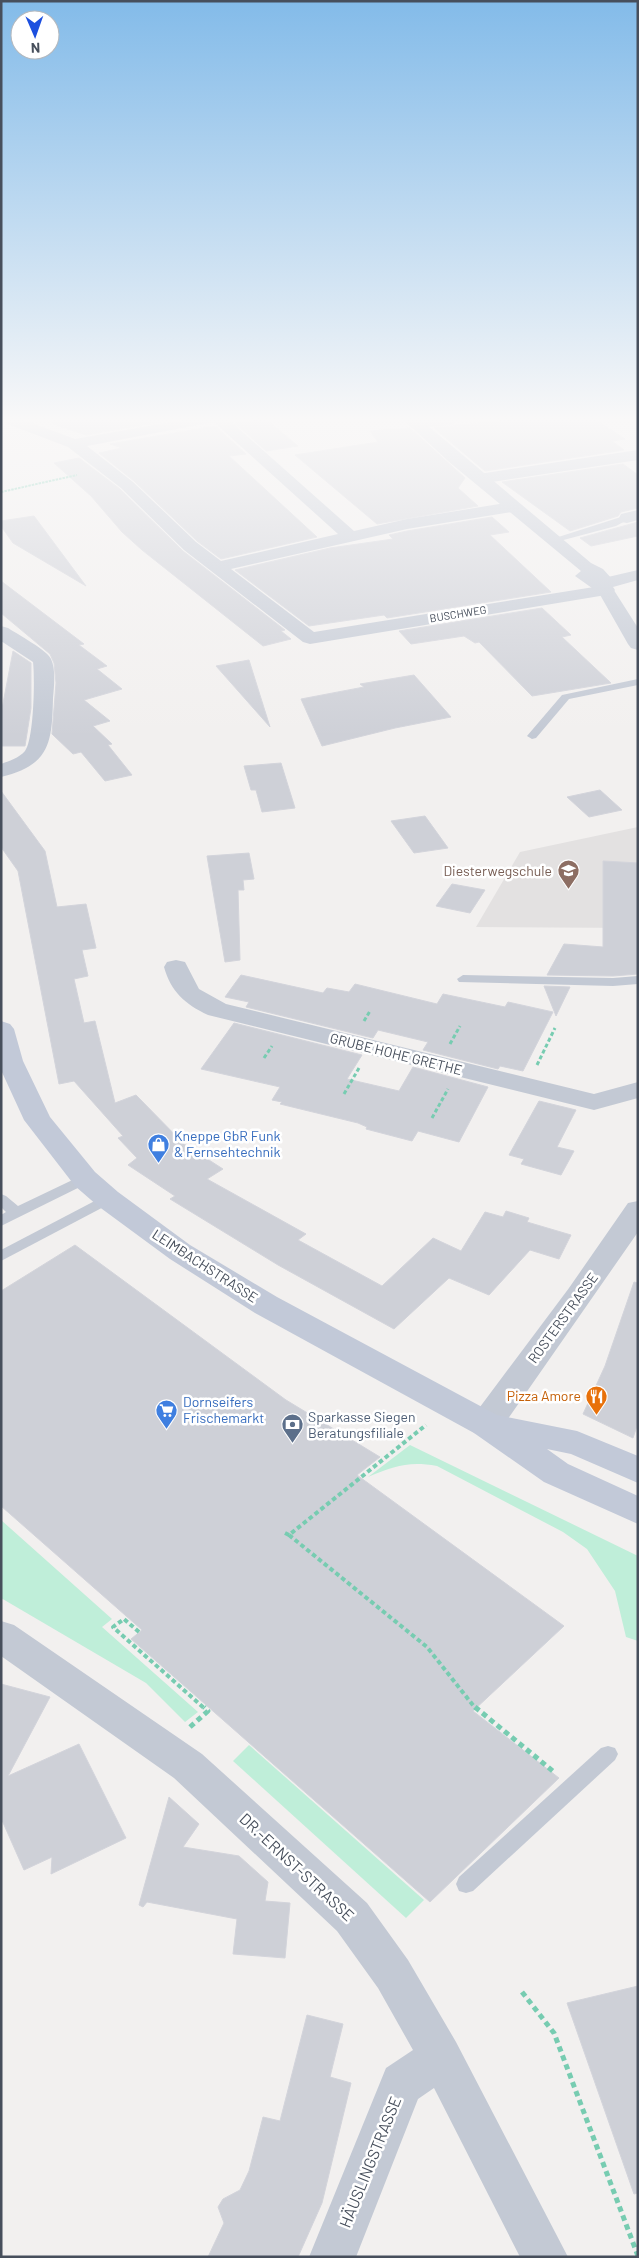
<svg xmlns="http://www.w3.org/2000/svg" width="639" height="2258" font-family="Barlow,sans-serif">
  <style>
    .education { fill: #e3e1e1 }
    .green { fill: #bfeed9 }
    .building { fill: #ced0d7; stroke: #d3d4db }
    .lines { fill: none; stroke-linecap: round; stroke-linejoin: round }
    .path-far3 { stroke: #77ccb1; stroke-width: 2; stroke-dasharray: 2.5 1; stroke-linecap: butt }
    .path-far2 { stroke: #77ccb1; stroke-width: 3; stroke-dasharray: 4 2.5; stroke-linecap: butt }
    .path-far1 { stroke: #77ccb1; stroke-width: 4; stroke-dasharray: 4.5 3; stroke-linecap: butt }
    .path { stroke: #77ccb1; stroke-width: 5; stroke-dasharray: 5.5 4; stroke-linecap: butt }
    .service { fill: #c3c9d4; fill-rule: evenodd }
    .minor { fill: #c3c9d4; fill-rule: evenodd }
    .tertiary { fill: #c3c9d4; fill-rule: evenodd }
    .secondary { fill: #c2c9d8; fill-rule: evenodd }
    .labels { text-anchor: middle; stroke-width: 5; stroke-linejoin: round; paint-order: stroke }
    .far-street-label { font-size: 11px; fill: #474f5c; stroke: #fff }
    .education-label { font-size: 14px; fill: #785e54; stroke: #fff; text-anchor: end }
    .street-label { font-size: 14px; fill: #474f5c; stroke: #fff }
    .shop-label { font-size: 14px; fill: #366cbe; stroke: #fff; text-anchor: start }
    .food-label { font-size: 14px; fill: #c56008; stroke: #fff; text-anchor: end }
    .service-label { font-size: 14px; fill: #4e5e75; stroke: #fff; text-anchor: start }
    .near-street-label { font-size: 16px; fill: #474f5c; stroke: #fff }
  </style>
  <rect width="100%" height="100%" fill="#f2f0ef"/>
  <!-- education -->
  <polygon class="education" points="638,827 638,928 476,927 520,852"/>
  <!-- green -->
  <g class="green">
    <path d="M410,1445L638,1556V1641L626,1637L615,1591L587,1549L563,1532L437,1466C408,1461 395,1466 368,1477Z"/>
    <polygon points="1,1520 112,1619 102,1627 198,1712 185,1722 146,1683 1,1598"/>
    <polygon points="249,1745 424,1900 406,1918 233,1761"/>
  </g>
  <!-- building -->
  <g class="building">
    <polygon points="54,420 171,420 86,435 53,424"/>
    <polygon points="256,420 267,420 298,446 266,451 235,423"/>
    <polygon points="504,420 596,420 625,439 612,441 624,450 485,471 434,428"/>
    <polygon points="215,426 246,454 229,456 317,537 221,559 197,541 134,481 99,453 122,448 110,444"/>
    <polygon points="410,428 465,478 458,488 478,506 377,524 295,455 378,442 370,431"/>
    <polygon points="79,458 120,489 183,551 285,630 281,631 291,639 263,646 142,550 122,532 91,496 54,463"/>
    <polygon points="623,464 638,475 638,508 621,512 618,516 570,531 502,482"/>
    <polygon points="34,516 86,586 13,543 1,526 1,521"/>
    <polygon points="492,517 509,532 490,535 551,592 387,618 384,615 309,626 235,570 330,548 393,539 389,535 407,531"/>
    <polygon points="638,522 638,536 591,546 580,538"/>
    <polygon points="1,581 84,644 79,645 107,666 97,669 122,689 84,700 110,721 93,726 112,744 108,745 132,775 105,781 81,752 73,754 52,734 56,683 54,663 50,654 1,613"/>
    <polygon points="542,608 571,635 562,637 611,683 532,696 479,642 475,643 464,636 411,644 399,631"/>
    <polygon points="13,651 31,663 31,708 25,746 1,746 1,714"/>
    <polygon points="249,660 270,727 216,666"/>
    <polygon points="414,675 451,717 395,728 322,746 301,699 364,687 360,684"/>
    <polygon points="281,763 295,808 262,812 256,790 251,790 244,766"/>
    <polygon points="600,790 622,810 589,817 567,797"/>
    <polygon points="1,791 45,851 57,907 86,904 96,948 82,950 88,976 74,979 84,1023 95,1021 115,1103 136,1095 184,1144 223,1169 207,1179 306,1234 298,1240 382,1286 433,1238 461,1251 485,1212 503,1217 506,1211 529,1218 527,1222 571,1235 559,1259 530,1250 489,1295 449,1278 394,1329 278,1265 170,1199 175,1196 128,1165 137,1158 118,1138 123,1136 74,1081 59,1084 18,871 1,847"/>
    <polygon points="425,816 448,848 414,853 391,821"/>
    <polygon points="249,853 254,879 243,880 244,890 238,890 240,960 225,962 207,856"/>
    <polygon points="603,861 638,863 638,974 613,976 547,975 564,944 603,947"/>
    <polygon points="452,884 485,890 470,913 436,906"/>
    <polygon points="241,975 323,993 327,988 349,992 355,984 437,1004 443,994 505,1007 508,1002 553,1012 523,1071 500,1066 498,1069 423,1050 428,1042 378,1030 373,1038 246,1007 249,1002 225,997"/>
    <polygon points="544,986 570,987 556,1016"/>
    <polygon points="234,1023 362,1055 347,1079 399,1091 413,1067 488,1087 459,1142 418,1131 412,1141 366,1129 367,1127 358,1123 280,1104 282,1102 272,1100 280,1087 201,1069"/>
    <polygon points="539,1101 576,1110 557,1147 574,1151 561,1175 521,1164 524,1159 509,1155"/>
    <polygon points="75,1245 286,1400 380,1457 357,1475 564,1626 473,1711 559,1778 430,1902 131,1639 142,1630 1,1506 1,1291"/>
    <polygon points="634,1282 638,1283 638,1423 633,1438 583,1414 605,1366"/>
    <polygon points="1,1684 50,1697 8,1776 79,1744 126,1838 51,1874 52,1857 24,1870 1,1818"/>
    <polygon points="169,1797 199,1824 183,1847 239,1856 268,1882 265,1901 290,1903 285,1958 233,1954 237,1919 147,1902 143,1907 139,1905"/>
    <polygon points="638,1986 638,2193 634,2194 567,2003"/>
    <polygon points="307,2015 343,2024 330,2077 351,2083 322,2203 298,2257 208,2257 224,2223 218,2207 223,2199 240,2190 249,2171 263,2117 280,2121"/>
  </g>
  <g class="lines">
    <!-- path-far3 -->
    <polyline class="path-far3" points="1,492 77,475"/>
    <!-- path-far2 -->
    <g class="path-far2">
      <polyline points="364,1021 370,1011"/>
      <polyline points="450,1044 460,1026"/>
      <polyline points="264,1058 272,1046"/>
      <polyline points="537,1065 555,1028"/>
      <polyline points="344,1094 359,1068"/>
      <polyline points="432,1118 448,1089"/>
    </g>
    <!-- path-far1 -->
    <g class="path-far1">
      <polyline points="285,1533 289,1535 426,1425"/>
      <polyline points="289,1535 427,1647 476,1709"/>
      <polyline points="139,1632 124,1619 113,1627 205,1709"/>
    </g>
    <!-- path -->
    <g class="path">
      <polyline points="475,1707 554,1772"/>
      <polyline points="190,1727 208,1711 204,1707"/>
      <polyline points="522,1992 554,2033 638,2256"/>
    </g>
    <!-- service -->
    <g class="service">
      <polygon points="624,516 631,518 616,526 556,542 549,540"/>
      <polygon points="638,679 638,685 569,699 536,738 532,739 527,736 562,695"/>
      <polygon points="463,975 613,978 638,976 638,984 613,986 459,982 457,979"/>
      <polygon points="85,1174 92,1179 90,1182 1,1226 1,1215 6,1212 1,1207 1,1194 6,1196 18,1206"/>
      <polygon points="108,1194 113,1196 115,1199 113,1202 1,1261 1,1250"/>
      <polygon points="608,1746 615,1748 618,1754 615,1760 473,1891 466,1893 459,1891 456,1884 459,1877 601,1748"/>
    </g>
    <!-- minor -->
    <g class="minor">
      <path d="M2,420H24L75,439L182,420H229L354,531L407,519L512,502L518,503L520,507L518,511L512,512L407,529L231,569L314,632L594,587L592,584L595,580L638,570V580L613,587L615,590L612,594L606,595L310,644L303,642L184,550L121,488L68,447L5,423ZM213,422L215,423L338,534L221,561L196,542L133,482L87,446Z"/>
      <polygon points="409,420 460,420 452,425 415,428 410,426 407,423"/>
      <polygon points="638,450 638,460 479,484 471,479 479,474"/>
      <polygon points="638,510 638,520 627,523 621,522 619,518 621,514"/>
      <path d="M1,626L8,628C17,634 47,650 51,659C56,670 54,686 53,698C52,743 50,765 1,777V764C9,761 19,758 25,751C34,740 35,677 33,662L1,641Z"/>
      <path d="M176,960L185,962L199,989L226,1004L594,1094L638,1082V1098L594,1110L208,1015C185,1004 171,992 164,967L167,962Z"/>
      <polygon points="1,1621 14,1625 202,1754 367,1903 408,1960 456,2042 568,2257 520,2257 434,2088 418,2099 356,2257 309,2257 386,2068 413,2050 378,1988 337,1931 174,1778 1,1656"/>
    </g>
    <!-- tertiary -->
    <g class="tertiary">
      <polygon points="404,420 421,420 591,563 603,569 612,579 610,584 638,628 638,650 631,648 628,644 599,593 575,576 581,571 448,461"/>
      <polygon points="638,1201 638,1232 498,1433 486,1436 474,1433 470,1424 474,1415 569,1288 628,1203"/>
    </g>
    <!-- secondary -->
    <polygon class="secondary" points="1,1021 10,1024 14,1029 23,1061 50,1117 95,1172 118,1192 190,1245 277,1297 497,1415 577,1431 638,1456 638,1483 571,1454 547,1449 568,1464 638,1496 638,1524 544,1482 474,1433 255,1313 170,1259 98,1206 75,1186 24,1120 1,1070"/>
  </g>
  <!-- sky -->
  <linearGradient id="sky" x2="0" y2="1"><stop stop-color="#83bbe9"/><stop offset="0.57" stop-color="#f9f8f8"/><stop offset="1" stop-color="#f9f8f8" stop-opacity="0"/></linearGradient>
  <rect width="639" height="736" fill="url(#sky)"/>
  <!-- icons -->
  <defs>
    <symbol id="school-pin" viewBox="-11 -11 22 30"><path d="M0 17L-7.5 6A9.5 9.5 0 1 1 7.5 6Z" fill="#8d6e63" stroke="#fff"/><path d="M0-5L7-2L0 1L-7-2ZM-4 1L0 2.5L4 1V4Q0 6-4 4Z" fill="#fff"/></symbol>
    <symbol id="shop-pin" viewBox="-11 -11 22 30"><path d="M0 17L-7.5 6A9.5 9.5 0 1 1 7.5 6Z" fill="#3f7fe0" stroke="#fff"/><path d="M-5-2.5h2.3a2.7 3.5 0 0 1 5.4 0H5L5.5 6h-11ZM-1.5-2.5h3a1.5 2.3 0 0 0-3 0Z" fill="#fff"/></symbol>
    <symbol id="restaurant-pin" viewBox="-11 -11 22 30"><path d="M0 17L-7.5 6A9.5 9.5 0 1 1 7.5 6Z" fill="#e8710a" stroke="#fff"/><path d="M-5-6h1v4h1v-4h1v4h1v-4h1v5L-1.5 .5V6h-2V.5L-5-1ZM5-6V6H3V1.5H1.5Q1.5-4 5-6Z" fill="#fff"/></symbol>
    <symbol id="supermarket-pin" viewBox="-11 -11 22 30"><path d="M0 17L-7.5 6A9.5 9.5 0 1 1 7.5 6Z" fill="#3f7fe0" stroke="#fff"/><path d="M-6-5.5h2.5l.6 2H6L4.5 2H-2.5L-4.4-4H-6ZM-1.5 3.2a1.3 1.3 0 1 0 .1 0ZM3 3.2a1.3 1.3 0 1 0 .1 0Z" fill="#fff"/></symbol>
    <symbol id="bank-pin" viewBox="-11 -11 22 30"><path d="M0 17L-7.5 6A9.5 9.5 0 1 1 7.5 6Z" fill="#5c6f8a" stroke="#fff"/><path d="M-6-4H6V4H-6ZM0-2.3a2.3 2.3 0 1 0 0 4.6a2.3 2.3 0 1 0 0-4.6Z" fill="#fff"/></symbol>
  </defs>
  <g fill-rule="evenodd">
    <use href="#school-pin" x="556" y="858" width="25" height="34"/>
    <use href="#shop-pin" x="146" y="1132" width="25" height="34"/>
    <use href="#restaurant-pin" x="584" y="1384" width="25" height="34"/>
    <use href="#supermarket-pin" x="154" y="1398" width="25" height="34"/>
    <use href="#bank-pin" x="280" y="1412" width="25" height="34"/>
  </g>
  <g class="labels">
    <!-- far-street labels -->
    <g class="far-street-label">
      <text transform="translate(458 614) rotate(-9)" y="4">BUSCHWEG</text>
    </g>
    <!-- education labels -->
    <g class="education-label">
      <text x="552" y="876">Diesterwegschule</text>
    </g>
    <!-- street labels -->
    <g class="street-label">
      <text transform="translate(396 1054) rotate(14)" y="5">GRUBE HOHE GRETHE</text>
      <text transform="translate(205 1266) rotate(33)" y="5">LEIMBACHSTRASSE</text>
      <text transform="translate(563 1318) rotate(-54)" y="5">ROSTERSTRASSE</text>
    </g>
    <!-- shop labels -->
    <g class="shop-label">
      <text x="174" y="1141">Kneppe GbR Funk<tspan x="174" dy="16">&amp; Fernsehtechnik</tspan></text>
      <text x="183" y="1407">Dornseifers<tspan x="183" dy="16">Frischemarkt</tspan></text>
    </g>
    <!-- food labels -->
    <g class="food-label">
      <text x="581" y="1401">Pizza Amore</text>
    </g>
    <!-- service labels -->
    <g class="service-label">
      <text x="308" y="1422">Sparkasse Siegen<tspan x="308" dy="16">Beratungsfiliale</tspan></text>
    </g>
    <!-- near-street labels -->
    <g class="near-street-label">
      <text transform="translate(297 1867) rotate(43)" y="6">DR.-ERNST-STRASSE</text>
      <text transform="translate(370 2162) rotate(-68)" y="6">HÄUSLINGSTRASSE</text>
    </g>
  </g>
  <!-- border -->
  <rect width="639" height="2258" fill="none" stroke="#474f5c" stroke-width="5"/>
  <!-- north arrow -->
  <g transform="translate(35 35) rotate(178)"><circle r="24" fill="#ffffff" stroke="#b5b9be"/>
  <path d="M0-4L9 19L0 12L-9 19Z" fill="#1c4fdf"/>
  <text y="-8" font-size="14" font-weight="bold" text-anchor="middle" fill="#474f5c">N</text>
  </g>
</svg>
